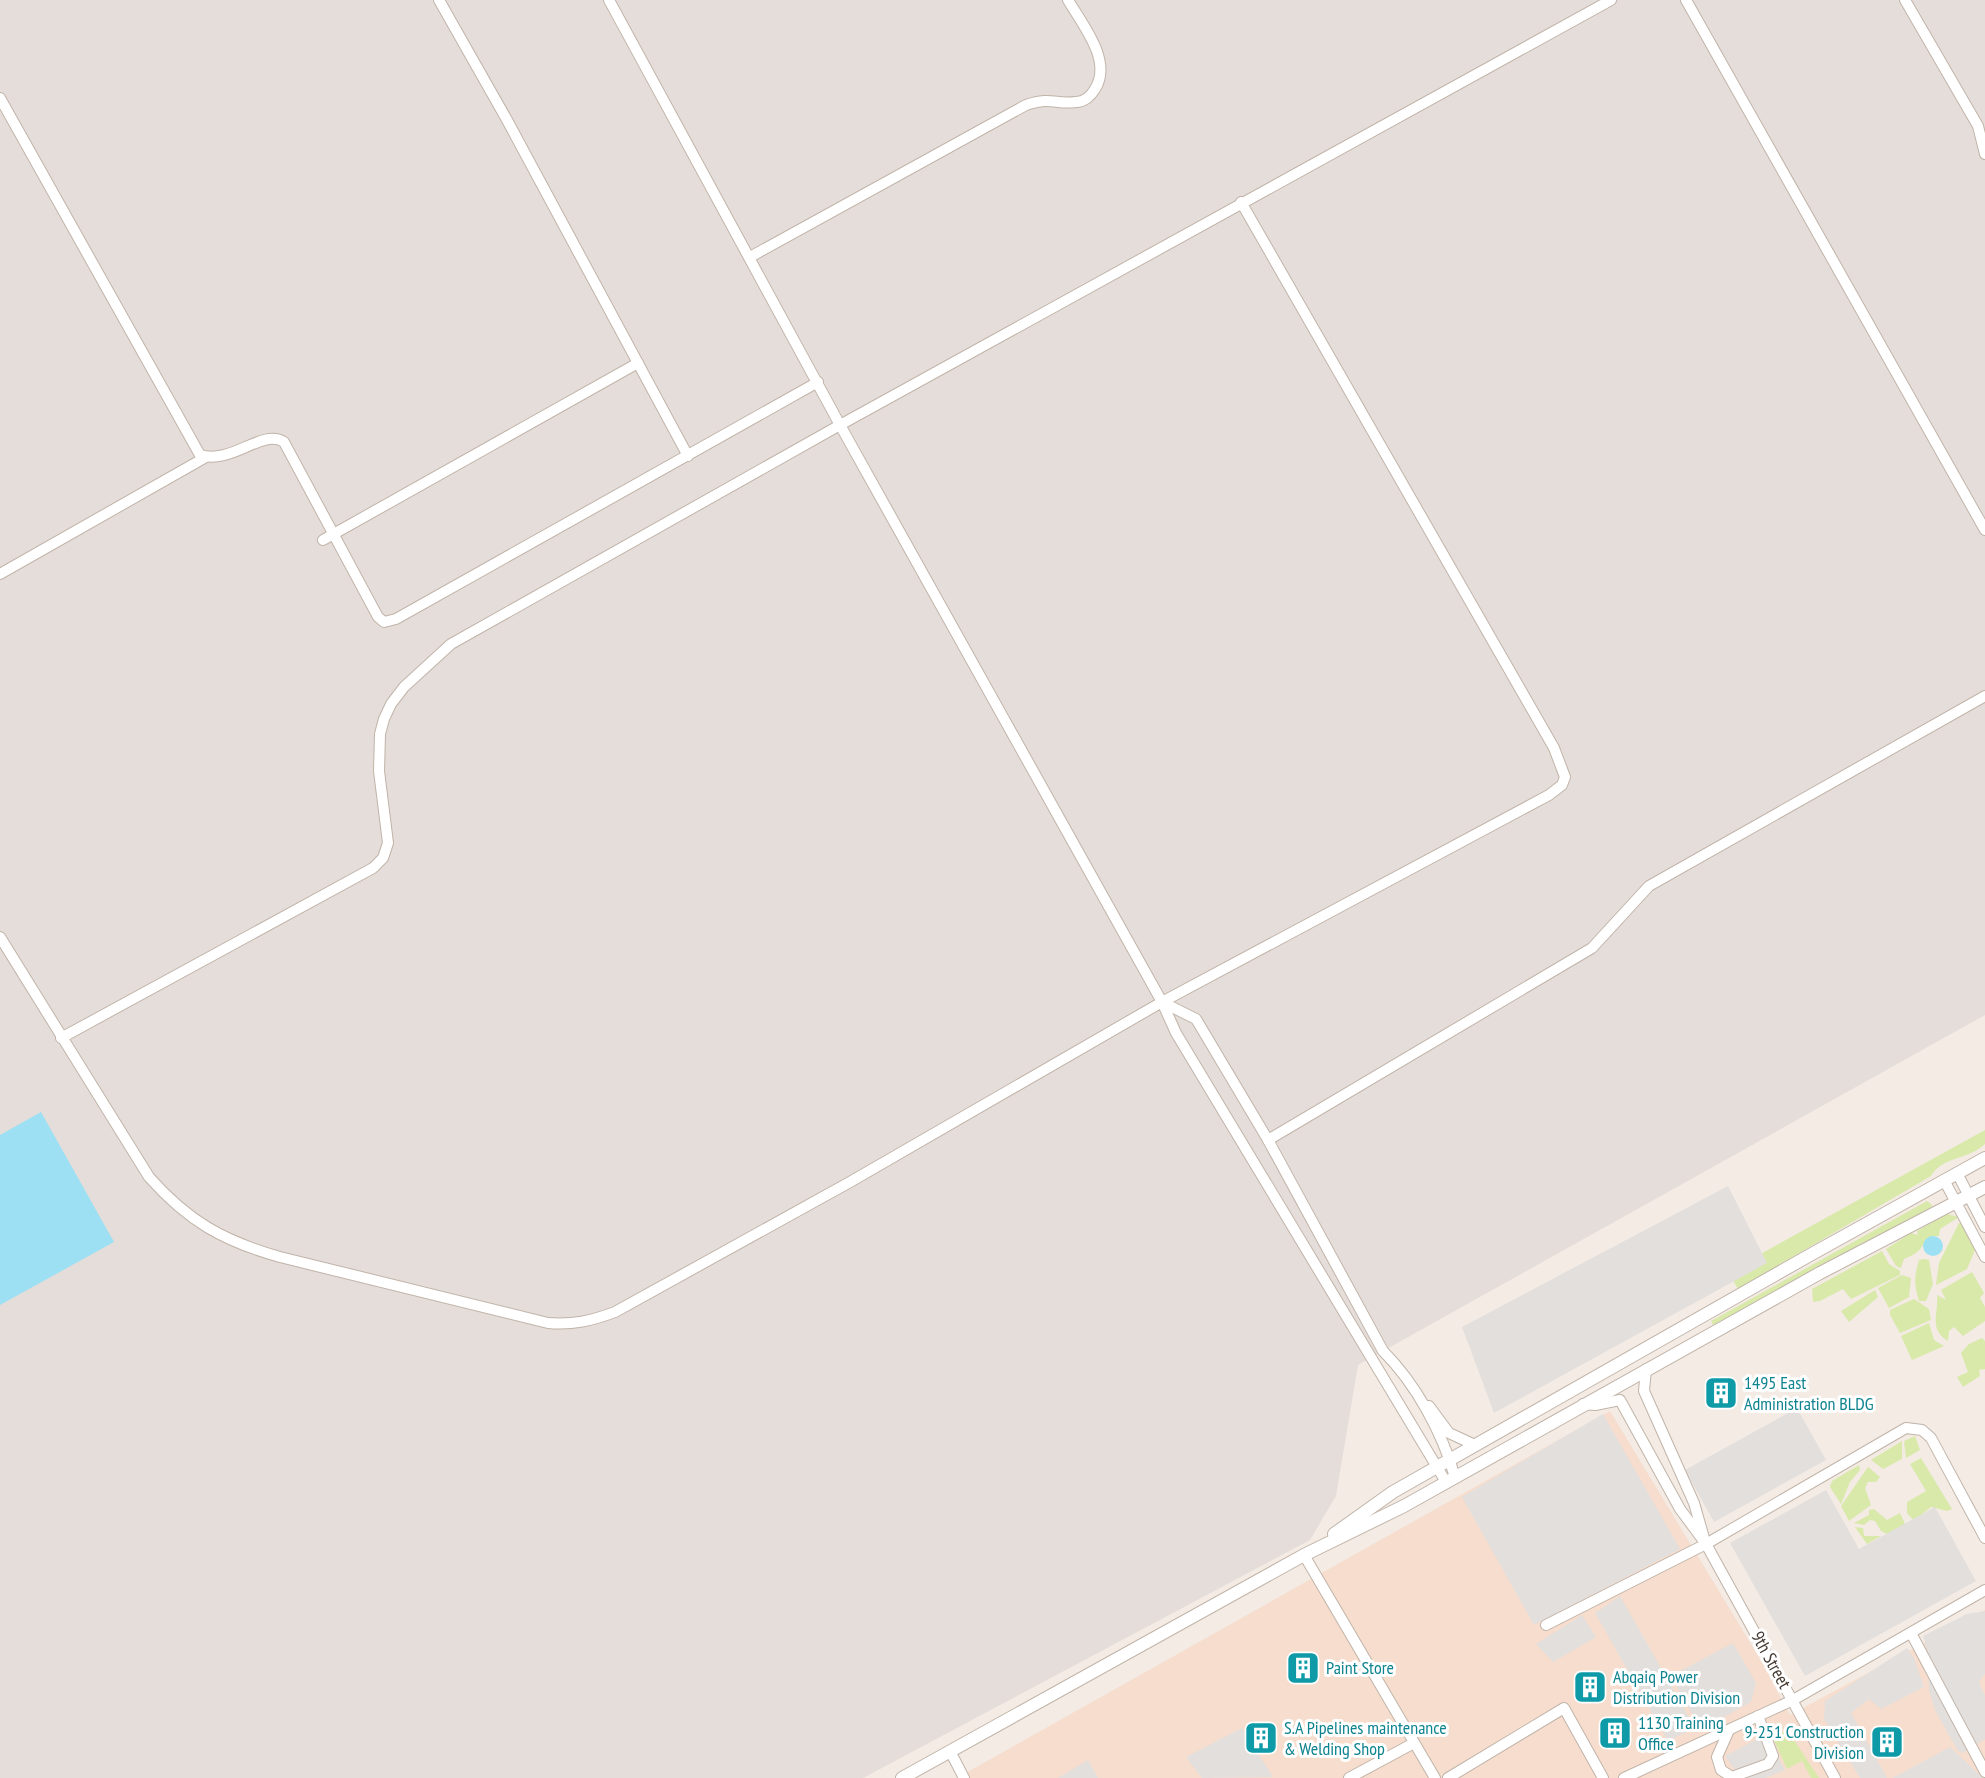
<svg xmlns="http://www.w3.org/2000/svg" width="1985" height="1778" font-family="'PT Sans Narrow',sans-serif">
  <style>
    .commercial { fill: #f6ddcd }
    .industrial { fill: #e5ddd9 }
    .green { fill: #d9e9aa }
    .parking { fill: #e3dfdd }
    .water { fill: #9de0f3 }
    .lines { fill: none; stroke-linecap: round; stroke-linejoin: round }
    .minor-casing { stroke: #c1b4a9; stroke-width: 12 }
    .tertiary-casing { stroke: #c1b4a9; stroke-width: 14 }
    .minor { stroke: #fff; stroke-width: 10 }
    .tertiary { stroke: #fff; stroke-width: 12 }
    .labels { text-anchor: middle; stroke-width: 6; stroke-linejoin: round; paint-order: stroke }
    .culture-label { font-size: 18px; fill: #0d838f; stroke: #fff; text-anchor: start }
    .street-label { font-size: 18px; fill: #453b34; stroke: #fff }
  </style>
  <rect width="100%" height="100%" fill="#f3ebe4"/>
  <!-- commercial -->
  <polygon class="commercial" points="1610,1411 1760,1659 1790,1715 1985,1610 1985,1778 957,1778"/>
  <!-- industrial -->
  <polygon class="industrial" points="0,0 1985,0 1985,1015 1358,1365 1336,1496 1310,1540 863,1778 0,1778"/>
  <!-- green -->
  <g class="green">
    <path d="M1985,1130V1144C1968,1160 1943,1156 1931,1176L1738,1289L1728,1272Z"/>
    <polygon points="1927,1201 1932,1205 1932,1210 1713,1325 1711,1321"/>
    <path d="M1947,1214L1959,1217L1940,1229L1939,1236C1923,1235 1927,1244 1917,1252C1914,1255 1908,1257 1904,1259L1901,1268L1896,1266L1886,1249L1911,1233L1918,1235L1917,1231Z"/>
    <polygon points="1959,1223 1963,1223 1975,1250 1967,1269 1936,1285 1939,1263"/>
    <polygon points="1882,1251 1889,1264 1900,1271 1900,1275 1851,1299 1843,1289 1820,1301 1813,1302 1812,1289"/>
    <path d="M1923,1259L1929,1260L1933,1284L1926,1301H1919C1914,1286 1914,1275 1919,1260Z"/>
    <path d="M1972,1272L1984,1293L1980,1298L1985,1307V1321L1963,1336L1954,1327L1949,1331L1948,1341C1928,1329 1939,1313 1937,1295L1946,1300L1941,1290Z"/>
    <polygon points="1902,1275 1911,1278 1909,1297 1889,1308 1878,1288"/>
    <polygon points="1875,1290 1878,1297 1849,1322 1841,1311"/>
    <polygon points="1914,1299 1929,1309 1931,1320 1900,1333 1890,1315 1890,1310"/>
    <polygon points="1929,1323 1934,1340 1944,1346 1912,1360 1901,1336"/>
    <polygon points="1982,1338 1985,1341 1985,1369 1979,1370 1980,1376 1963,1387 1957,1377 1968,1372 1961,1353 1969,1344"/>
    <polygon points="1915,1436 1920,1450 1906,1458 1904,1441"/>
    <polygon points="1902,1441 1902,1459 1883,1469 1871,1460"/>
    <polygon points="1921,1458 1952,1509 1947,1511 1931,1507 1914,1521 1907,1513 1907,1502 1926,1491 1910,1464"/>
    <polygon points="1859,1465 1860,1470 1850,1482 1841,1504 1830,1487 1832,1481"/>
    <polygon points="1868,1467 1880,1477 1876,1482 1868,1482 1865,1488 1871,1505 1849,1521 1841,1506"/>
    <polygon points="1874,1509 1887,1520 1900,1513 1906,1526 1889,1535 1881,1531 1875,1521 1870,1520 1864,1525 1854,1523 1869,1515 1869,1510"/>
    <polygon points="1855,1527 1863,1528 1864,1536 1881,1536 1867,1544"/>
    <polygon points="1781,1730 1796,1743 1819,1778 1811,1778 1802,1761 1787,1769 1771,1734 1773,1731"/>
  </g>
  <!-- parking -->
  <g class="parking">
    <polygon points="1728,1186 1767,1263 1494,1413 1462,1327"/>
    <polygon points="1797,1408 1826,1460 1714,1522 1685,1470"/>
    <polygon points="1603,1414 1680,1549 1534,1625 1462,1497"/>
    <polygon points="1826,1490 1859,1549 1935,1507 1976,1581 1805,1676 1730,1543"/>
    <polygon points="1620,1596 1695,1728 1668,1741 1595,1613"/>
    <polygon points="1985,1611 1985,1674 1979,1682 1985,1696 1985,1739 1962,1753 1958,1751 1935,1710 1929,1690 1928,1654 1923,1636 1967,1614"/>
    <polygon points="1582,1615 1596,1637 1553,1662 1536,1644"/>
    <polygon points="1733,1643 1756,1683 1751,1702 1701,1730 1671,1676"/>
    <polygon points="1907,1648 1914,1658 1924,1687 1881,1709 1869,1699 1851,1713 1887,1778 1860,1778 1824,1719 1825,1701"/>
    <polygon points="1242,1728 1273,1777 1202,1778 1186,1757"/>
    <polygon points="1763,1736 1770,1742 1785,1770 1766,1778 1741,1778 1725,1756"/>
    <polygon points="1950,1747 1983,1778 1892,1778 1900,1774"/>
    <polygon points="1088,1760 1098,1778 1058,1778"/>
  </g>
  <!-- water -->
  <g class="water">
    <polygon points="41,1112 114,1242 0,1305 0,1135"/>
    <circle cx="1933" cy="1246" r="10"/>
  </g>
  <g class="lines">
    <defs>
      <g id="minor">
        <polyline points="439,0 507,120 688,456"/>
        <polyline points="609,0 840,425 1162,1002 1176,1033 1446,1482"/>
        <polyline points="1686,0 1985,530"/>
        <polyline points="1905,0 1978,126 1985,154"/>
        <path d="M0,98L200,455C232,465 262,428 284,442L378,617L384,622L396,619L818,382"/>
        <path d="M750,257L1026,105C1052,96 1055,105 1076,102C1084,102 1091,96 1095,89C1113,61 1082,24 1068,0"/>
        <polyline points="323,540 638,363"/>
        <polyline points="0,574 206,457"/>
        <path d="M0,937L149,1177C188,1221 223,1241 280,1257L548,1323C573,1325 591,1321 615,1312L850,1182L1162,1002L1549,795L1562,785L1565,777L1554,748L1241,202"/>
        <path d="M1162,1002L1196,1019L1268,1140L1383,1351C1416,1384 1442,1432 1455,1477"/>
        <polyline points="61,1038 373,868 383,858 388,843 379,771 380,734 384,719 391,704 404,687 451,644 840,425 1611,0"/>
        <polyline points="1268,1140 1592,948 1649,886 1985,696"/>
        <polyline points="1957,1173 1985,1227"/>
        <polyline points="1944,1180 1985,1257"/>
        <polyline points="1646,1369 1644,1391 1694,1503 1704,1538"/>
        <polyline points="1583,1404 1595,1405 1620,1400 1680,1509 1706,1544 1835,1778"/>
        <polyline points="1429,1406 1449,1433 1475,1445"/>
        <polyline points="1304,1555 1435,1778"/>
        <polyline points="1546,1625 1706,1544 1906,1428 1922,1430 1931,1438 1985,1538"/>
        <polyline points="1911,1633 1985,1772"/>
        <polyline points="1729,1730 1717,1757 1721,1770 1732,1777 1768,1764 1773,1756 1758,1716"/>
        <polyline points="950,1751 964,1778"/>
        <polyline points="1349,1778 1414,1743"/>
        <polyline points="1448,1778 1564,1708 1603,1778"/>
        <polyline points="1624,1778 1793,1700 1985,1590"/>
      </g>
      <g id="tertiary">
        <polyline points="1334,1534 1393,1492 1810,1255 1985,1158"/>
        <polyline points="902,1778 1304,1555 1404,1506 1820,1273 1985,1187"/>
      </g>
    </defs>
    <!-- minor casing -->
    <use href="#minor" class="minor-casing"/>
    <!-- tertiary casing -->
    <use href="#tertiary" class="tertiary-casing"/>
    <!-- minor -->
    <use href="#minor" class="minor"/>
    <!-- tertiary -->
    <use href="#tertiary" class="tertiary"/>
  </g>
  <!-- icons -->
  <defs>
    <symbol id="building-square" viewBox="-11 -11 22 22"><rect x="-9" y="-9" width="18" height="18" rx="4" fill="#0f9aa8" stroke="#fff"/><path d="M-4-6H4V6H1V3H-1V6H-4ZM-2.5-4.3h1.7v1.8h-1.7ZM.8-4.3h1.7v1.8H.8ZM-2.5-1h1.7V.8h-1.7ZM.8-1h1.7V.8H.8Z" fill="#fff"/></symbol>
  </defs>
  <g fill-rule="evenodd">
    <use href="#building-square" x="1702" y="1374" width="38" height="38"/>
    <use href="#building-square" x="1284" y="1649" width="38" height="38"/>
    <use href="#building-square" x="1571" y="1668" width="38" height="38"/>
    <use href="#building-square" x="1596" y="1714" width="38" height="38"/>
    <use href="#building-square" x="1242" y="1719" width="38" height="38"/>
    <use href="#building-square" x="1868" y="1723" width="38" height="38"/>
  </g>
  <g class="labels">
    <!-- culture labels -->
    <g class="culture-label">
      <text x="1744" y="1389">1495 East<tspan x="1744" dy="21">Administration BLDG</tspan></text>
      <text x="1326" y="1674">Paint Store</text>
      <text x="1613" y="1683">Abqaiq Power<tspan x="1613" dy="21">Distribution Division</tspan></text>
      <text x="1638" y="1729">1130 Training<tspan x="1638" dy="21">Office</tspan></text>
      <text x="1284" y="1734">S.A Pipelines maintenance<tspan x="1284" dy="21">&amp; Welding Shop</tspan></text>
      <text x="1864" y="1738" text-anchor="end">9-251 Construction<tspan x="1864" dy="21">Division</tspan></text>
    </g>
    <!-- street labels -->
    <g class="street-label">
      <text transform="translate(1771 1660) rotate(61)" y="6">9th Street</text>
    </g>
  </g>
</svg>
